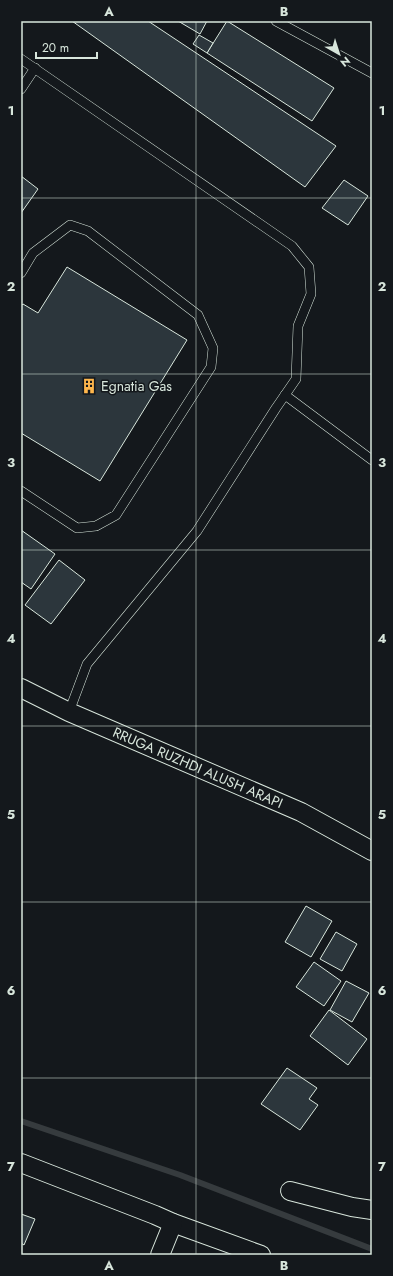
<svg xmlns="http://www.w3.org/2000/svg" width="393" height="1276" font-family="Jost,sans-serif">
  <style>
    .lines { fill: none; stroke-linecap: round; stroke-linejoin: round }
    .stream { stroke: #363b3e; stroke-width: 6 }
    .building { fill: #2c363c; stroke: #d8e6dc }
    .lane-casing { stroke: #d8e6dc; stroke-width: 10 }
    .street-casing { stroke: #d8e6dc; stroke-width: 20 }
    .lane { stroke: #14181c; stroke-width: 9 }
    .street { stroke: #14181c; stroke-width: 18 }
    .grid { fill: none; stroke: #d8e6dc; stroke-width: 1; stroke-opacity: 0.55 }
    .labels { text-anchor: middle; stroke-width: 3; stroke-linejoin: round; paint-order: stroke }
    .poi-label { font-size: 14px; fill: #d8e6dc; stroke: #14181c; text-anchor: start }
    .street-label { font-size: 14px; fill: #d8e6dc; stroke: #14181c }
    .neatline { fill: none; stroke: #d8e6dc; stroke-width: 1.5 }
    .grid-label { font-size: 13px; text-anchor: middle; font-weight: bold; fill: #d8e6dc }
  </style>
  <rect width="100%" height="100%" fill="#14181c"/>
  <g class="lines">
    <!-- stream -->
    <polyline class="stream" points="21,1121 180,1175 372,1249"/>
  </g>
  <!-- building -->
  <g class="building">
    <polygon points="72,21 148,21 336,146 305,187"/>
    <polygon points="178,21 207,21 200,34"/>
    <polygon points="227,21 334,88 312,121 207,53"/>
    <polygon points="199,35 213,43 207,53 193,44"/>
    <polygon points="21,176 38,189 21,213"/>
    <polygon points="344,180 368,196 348,225 322,208"/>
    <polygon points="67,267 187,340 100,481 21,433 21,306 23,304 38,313"/>
    <polygon points="21,530 55,554 31,589 21,582"/>
    <polygon points="59,560 85,580 51,624 25,605"/>
    <polygon points="306,906 332,921 311,957 285,942"/>
    <polygon points="336,932 357,944 342,971 320,959"/>
    <polygon points="314,962 341,981 324,1006 296,987"/>
    <polygon points="346,981 369,993 352,1022 330,1010"/>
    <polygon points="329,1010 367,1039 348,1065 310,1036"/>
    <polygon points="287,1068 317,1088 309,1099 318,1105 300,1130 261,1104"/>
    <polygon points="21,1214 35,1219 24,1245 21,1243"/>
  </g>
  <g class="lines">
    <defs>
      <g id="lane">
        <polyline points="276,21 372,73"/>
        <polyline points="21,59 292,246 309,267 311,294 298,326 296,379 276,408 197,531 87,664 69,712"/>
        <polyline points="21,89 35,68"/>
        <polyline points="21,273 33,253 70,225 88,231 198,315 213,348 211,367 116,515 96,526 77,528 21,491"/>
        <polyline points="285,395 372,460"/>
      </g>
      <g id="street">
        <path id="s1" d="M21,688L69,712L301,812L372,851"/>
        <polyline points="21,1163 155,1215 173,1223 261,1255"/>
        <polyline points="290,1191 352,1207 372,1210"/>
        <polyline points="160,1255 173,1223"/>
      </g>
    </defs>
    <!-- lane casing -->
    <use href="#lane" class="lane-casing"/>
    <!-- street casing -->
    <use href="#street" class="street-casing"/>
    <!-- lane -->
    <use href="#lane" class="lane"/>
    <!-- street -->
    <use href="#street" class="street"/>
  </g>
  <!-- grid -->
  <path class="grid" d="M196,21V1255M21,198H372M21,374H372M21,550H372M21,726H372M21,902H372M21,1078H372"/>
  <!-- icons -->
  <defs>
    <symbol id="building-bare" viewBox="-9 -9 18 18"><path d="M-4-6H4V6H1V3H-1V6H-4ZM-2.5-4.3h1.7v1.8h-1.7ZM.8-4.3h1.7v1.8H.8ZM-2.5-1h1.7V.8h-1.7ZM.8-1h1.7V.8H.8Z" fill="#ffb74d" stroke="#14181c" stroke-width="2.5" paint-order="stroke"/></symbol>
  </defs>
  <g fill-rule="evenodd">
    <use href="#building-bare" x="78" y="375" width="22" height="22"/>
  </g>
  <g class="labels">
    <!-- poi labels -->
    <g class="poi-label">
      <text x="101" y="391">Egnatia Gas</text>
    </g>
    <!-- street labels -->
    <g class="street-label">
      <text dy="5" stroke="none"><textPath href="#s1" startOffset="194">RRUGA RUZHDI ALUSH ARAPI</textPath></text>
    </g>
  </g>
  <!-- border -->
  <rect width="393" height="1276" fill="none" stroke="#14181c" stroke-width="44"/>
  <!-- north arrow -->
  <g transform="translate(339 54) rotate(141)" stroke="#14181c" stroke-width="3" paint-order="stroke">
  <path d="M0-3L7 15L0 10L-7 15Z" fill="#d8e6dc"/>
  <text y="-6" font-size="11" font-weight="bold" text-anchor="middle" fill="#d8e6dc">N</text>
  </g>
  <!-- scale -->
  <path d="M36 52v6h61v-6" fill="none" stroke="#d8e6dc" stroke-width="2"/>
  <text x="42" y="52" font-size="12" fill="#d8e6dc" stroke="#14181c" stroke-width="3" paint-order="stroke">20 m</text>
  <rect x="22" y="22" width="349" height="1232" class="neatline"/>
  <g class="grid-label">
    <text x="109" y="16">A</text>
    <text x="284" y="16">B</text>
    <text x="11" y="115">1</text>
    <text x="382" y="115">1</text>
    <text x="11" y="291">2</text>
    <text x="382" y="291">2</text>
    <text x="11" y="467">3</text>
    <text x="382" y="467">3</text>
    <text x="11" y="643">4</text>
    <text x="382" y="643">4</text>
    <text x="11" y="819">5</text>
    <text x="382" y="819">5</text>
    <text x="11" y="995">6</text>
    <text x="382" y="995">6</text>
    <text x="11" y="1171">7</text>
    <text x="382" y="1171">7</text>
    <text x="109" y="1270">A</text>
    <text x="284" y="1270">B</text>
  </g>
</svg>
